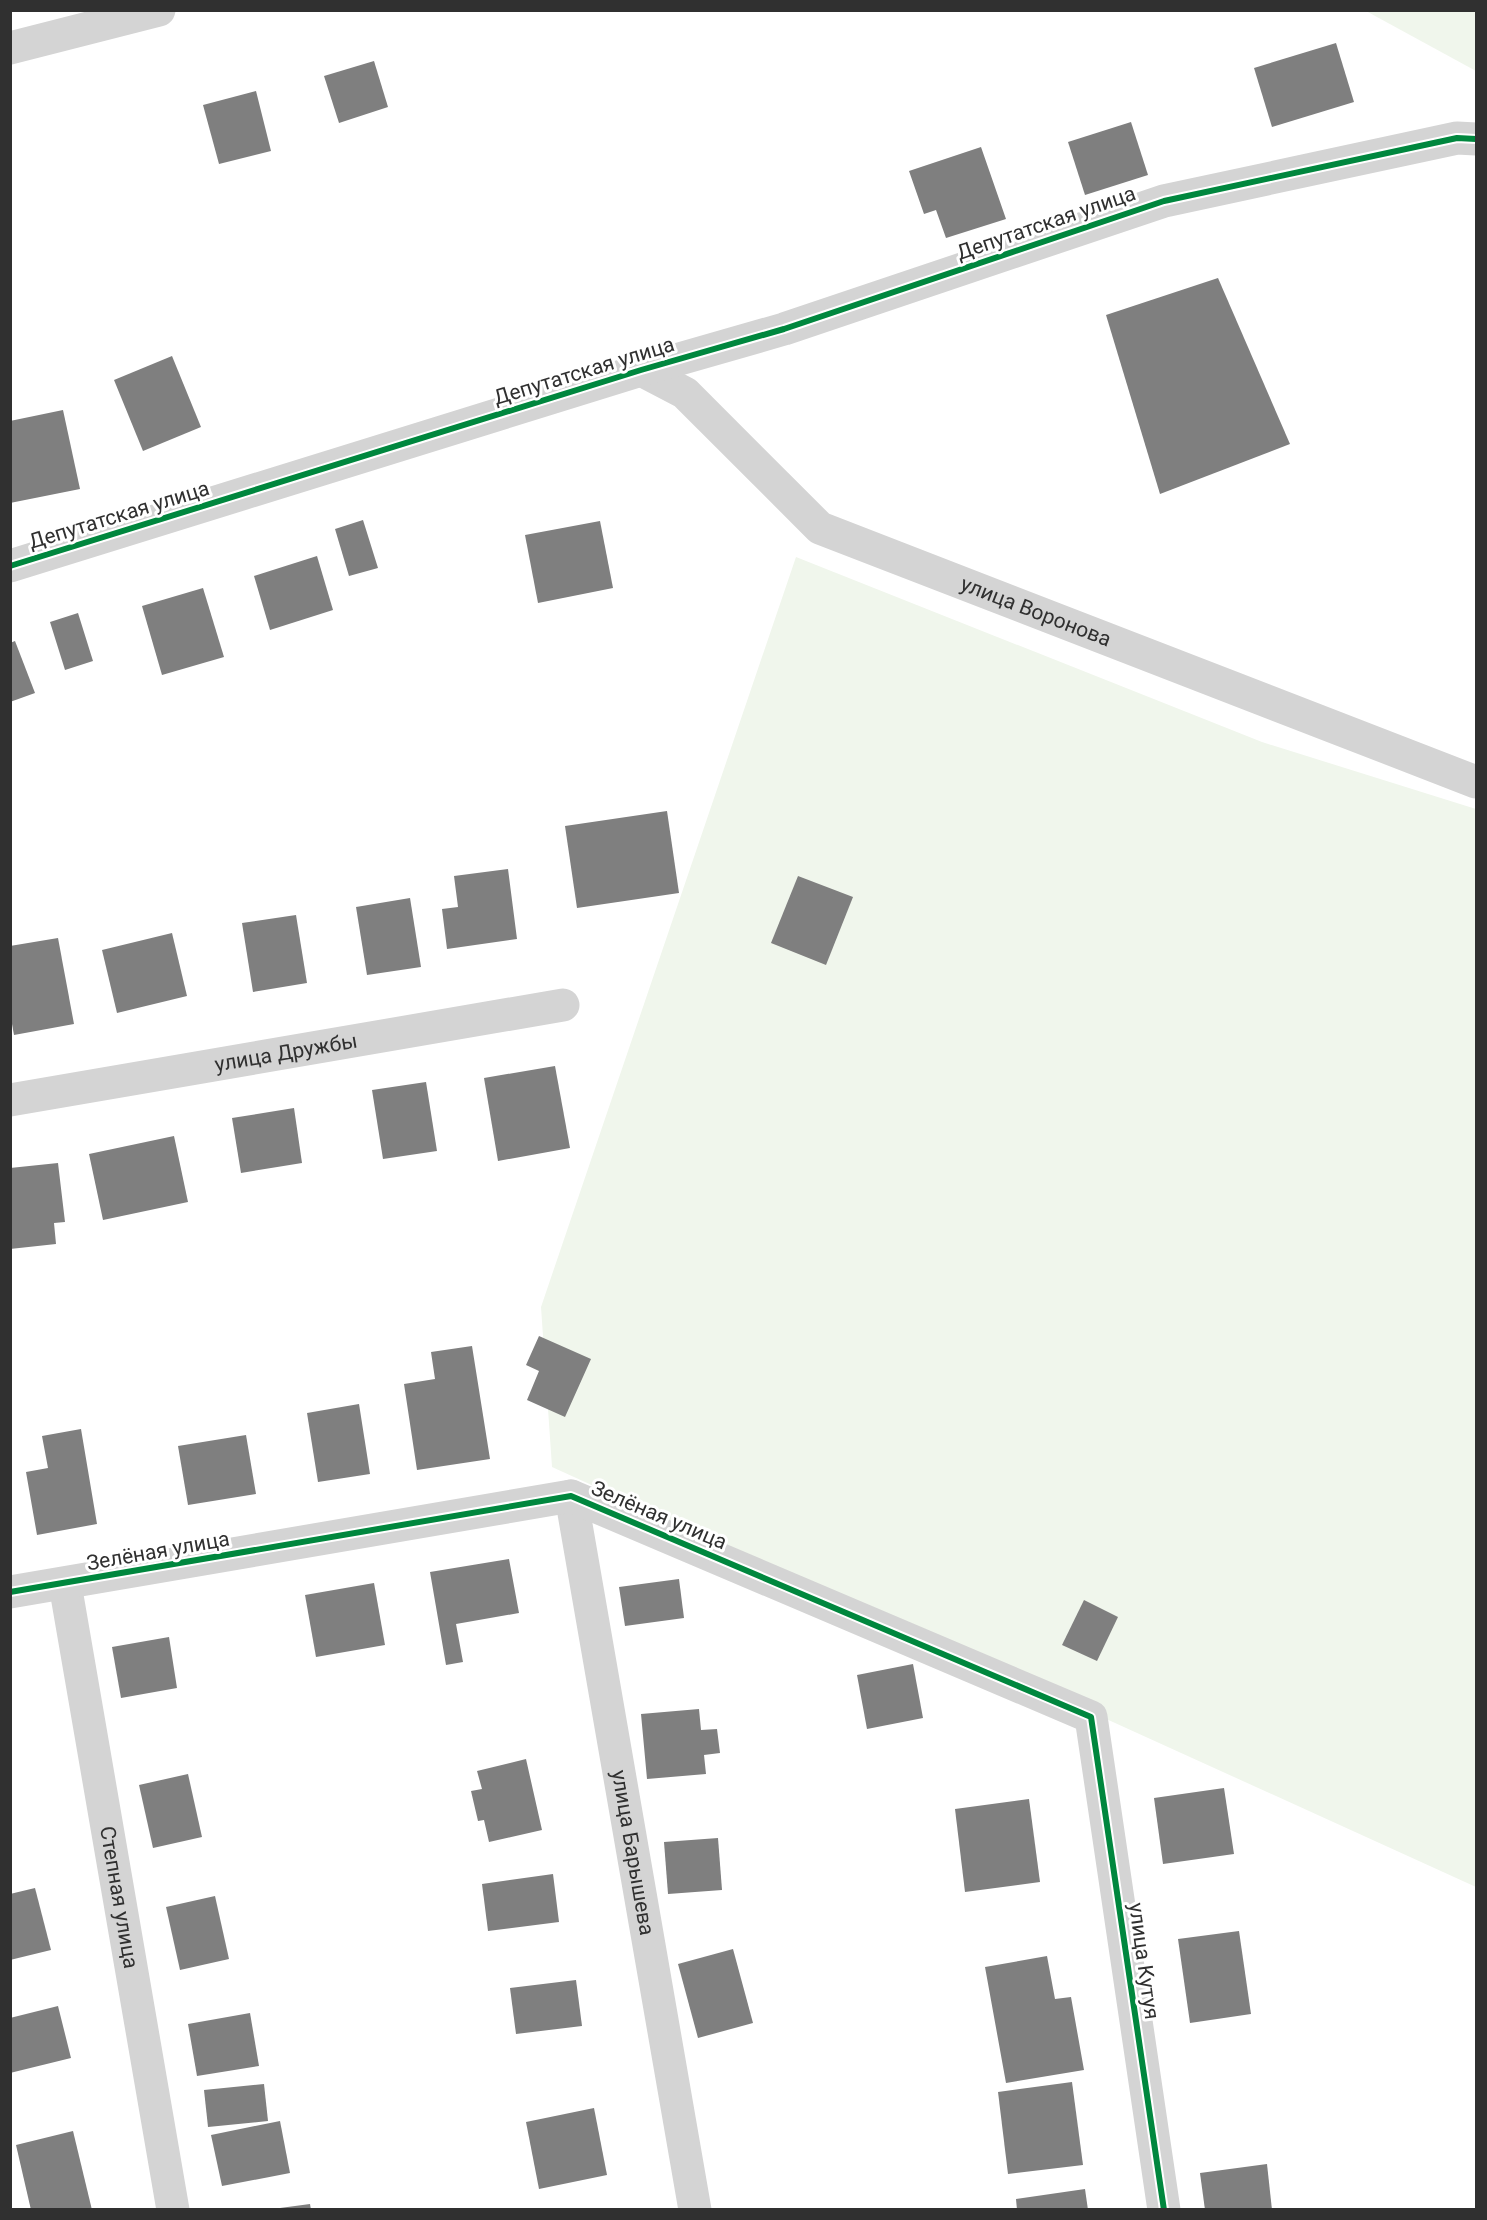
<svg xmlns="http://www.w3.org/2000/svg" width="1487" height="2220" font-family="Roboto,sans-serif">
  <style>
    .green { fill: #f0f6ec }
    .building { fill: #7f7f7f }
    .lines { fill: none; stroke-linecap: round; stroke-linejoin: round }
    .minor { stroke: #d4d4d4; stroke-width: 33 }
    .cycleway-casing { stroke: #fff; stroke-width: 10 }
    .cycleway { stroke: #00873e; stroke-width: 6 }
    .labels { text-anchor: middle; stroke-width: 6; stroke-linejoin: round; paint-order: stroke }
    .street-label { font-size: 21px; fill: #303030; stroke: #fff }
  </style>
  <rect width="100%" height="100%" fill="#fff"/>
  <!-- green -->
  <g class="green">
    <polygon points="1366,11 1476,11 1476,71"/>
    <polygon points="796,557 1262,742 1476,809 1476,1887 552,1467 541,1307"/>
  </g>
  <!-- building -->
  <g class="building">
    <polygon points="1336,43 1354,102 1272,127 1254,68"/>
    <polygon points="374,61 388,107 339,123 324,76"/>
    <polygon points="256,91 271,151 219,164 203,105"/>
    <polygon points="1131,122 1148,175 1085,195 1068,142"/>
    <polygon points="981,147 1006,219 946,238 936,210 924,214 909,171"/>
    <polygon points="1218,278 1290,444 1160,494 1106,315"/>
    <polygon points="172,356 201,427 143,451 114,380"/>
    <polygon points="63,410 80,489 10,503 10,421"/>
    <polygon points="363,520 378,568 349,576 335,529"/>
    <polygon points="600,521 613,588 538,603 525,535"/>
    <polygon points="317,556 333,610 270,630 254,576"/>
    <polygon points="203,588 224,657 162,675 142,606"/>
    <polygon points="78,613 93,661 65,670 50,622"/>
    <polygon points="15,641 35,693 10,702 10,643"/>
    <polygon points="667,811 679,893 577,908 565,826"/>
    <polygon points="508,869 517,939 447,949 442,909 458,907 454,876"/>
    <polygon points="798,876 853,897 826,965 771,943"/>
    <polygon points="410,898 421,967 367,975 356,907"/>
    <polygon points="296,915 307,983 253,992 242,923"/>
    <polygon points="172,933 187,996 117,1013 102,950"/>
    <polygon points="58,938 74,1024 14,1035 10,1013 10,946"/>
    <polygon points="555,1066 570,1148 498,1161 484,1078"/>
    <polygon points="426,1082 437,1151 383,1159 372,1090"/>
    <polygon points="294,1108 302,1163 241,1173 232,1118"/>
    <polygon points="174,1136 188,1202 103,1220 89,1154"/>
    <polygon points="58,1163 65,1222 54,1223 56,1244 10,1249 10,1168"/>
    <polygon points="539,1336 591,1359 565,1417 527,1400 539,1371 526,1365"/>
    <polygon points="472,1346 490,1459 417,1470 404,1384 435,1379 431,1352"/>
    <polygon points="359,1404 370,1474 318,1482 307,1413"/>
    <polygon points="81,1429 97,1524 37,1535 26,1472 48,1468 42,1436"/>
    <polygon points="246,1435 256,1494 188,1505 178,1446"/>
    <polygon points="509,1559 519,1613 456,1624 463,1662 446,1665 430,1572"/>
    <polygon points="679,1579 684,1618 625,1626 619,1587"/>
    <polygon points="374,1583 385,1645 316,1657 305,1595"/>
    <polygon points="1084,1600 1118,1617 1097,1661 1062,1645"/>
    <polygon points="169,1637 177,1688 121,1698 112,1647"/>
    <polygon points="913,1664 923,1718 867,1729 857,1675"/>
    <polygon points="699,1709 701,1730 717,1729 720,1753 704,1755 706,1774 647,1779 641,1714"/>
    <polygon points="526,1759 542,1830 489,1842 484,1820 478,1821 471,1791 482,1789 477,1771"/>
    <polygon points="188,1774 202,1837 153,1848 139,1785"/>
    <polygon points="1224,1788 1234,1854 1163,1864 1154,1798"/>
    <polygon points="1029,1799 1040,1882 965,1892 955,1809"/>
    <polygon points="718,1838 722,1890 668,1894 664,1842"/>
    <polygon points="553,1874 559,1922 488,1931 482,1884"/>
    <polygon points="35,1888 51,1950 10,1960 10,1894"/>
    <polygon points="215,1896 229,1959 180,1970 166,1907"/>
    <polygon points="1239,1931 1251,2014 1190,2023 1178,1939"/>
    <polygon points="733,1949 753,2023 698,2038 678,1964"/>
    <polygon points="1047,1956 1055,1999 1071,1997 1084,2070 1006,2083 985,1967"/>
    <polygon points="576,1980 582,2026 516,2034 510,1988"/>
    <polygon points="58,2006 71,2058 10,2073 10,2018"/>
    <polygon points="250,2013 259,2066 197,2076 188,2024"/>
    <polygon points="1072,2082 1083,2165 1008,2174 998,2092"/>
    <polygon points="264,2084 268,2121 208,2127 204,2090"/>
    <polygon points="594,2108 607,2175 539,2189 526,2122"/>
    <polygon points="280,2121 290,2173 222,2186 211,2135"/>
    <polygon points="73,2131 92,2210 31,2210 16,2145"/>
    <polygon points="1267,2164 1272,2210 1205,2210 1200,2173"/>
    <polygon points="1085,2189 1088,2210 1017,2210 1016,2199"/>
    <polygon points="310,2204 311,2210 280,2210 280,2208"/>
  </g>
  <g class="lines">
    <!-- minor -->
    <g class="minor">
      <polyline points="10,48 159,10"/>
      <path id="s1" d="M641,370L685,393L820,528L1476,782"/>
      <polyline points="10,566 641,370 784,329 1164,201 1457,138 1476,139"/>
      <path id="s2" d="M10,1100L563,1005"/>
      <path id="s3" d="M571,1496L695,2210"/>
      <path id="s4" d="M65,1584L173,2210"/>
      <polyline points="10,1592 571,1496 1091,1717 1164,2210"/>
    </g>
    <defs>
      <g id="cycleway">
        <polyline points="10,566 641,370 784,329 1164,201 1457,138 1476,139"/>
        <polyline points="10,1592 571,1496 1091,1717 1164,2210"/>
      </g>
    </defs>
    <!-- cycleway casing -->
    <use href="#cycleway" class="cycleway-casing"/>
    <!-- cycleway -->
    <use href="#cycleway" class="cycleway"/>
  </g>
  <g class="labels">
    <!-- street labels -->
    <g class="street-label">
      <text transform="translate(1046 223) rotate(-19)" y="7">Депутатская улица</text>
      <text transform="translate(584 371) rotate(-17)" y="7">Депутатская улица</text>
      <text transform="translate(119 515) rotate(-17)" y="7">Депутатская улица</text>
      <text dy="7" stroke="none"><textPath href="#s1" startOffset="472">улица Воронова</textPath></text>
      <text dy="7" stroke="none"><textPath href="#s2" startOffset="280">улица Дружбы</textPath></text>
      <text transform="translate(659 1515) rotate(23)" y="7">Зелёная улица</text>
      <text transform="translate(158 1551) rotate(-10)" y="7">Зелёная улица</text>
      <text dy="7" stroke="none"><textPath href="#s3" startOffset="362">улица Барышева</textPath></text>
      <text dy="7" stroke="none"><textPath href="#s4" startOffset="318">Степная улица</textPath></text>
      <text transform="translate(1144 1961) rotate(82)" y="7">улица Кутуя</text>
    </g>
  </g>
  <!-- border -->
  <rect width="1487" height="2220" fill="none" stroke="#303030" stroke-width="24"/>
</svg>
